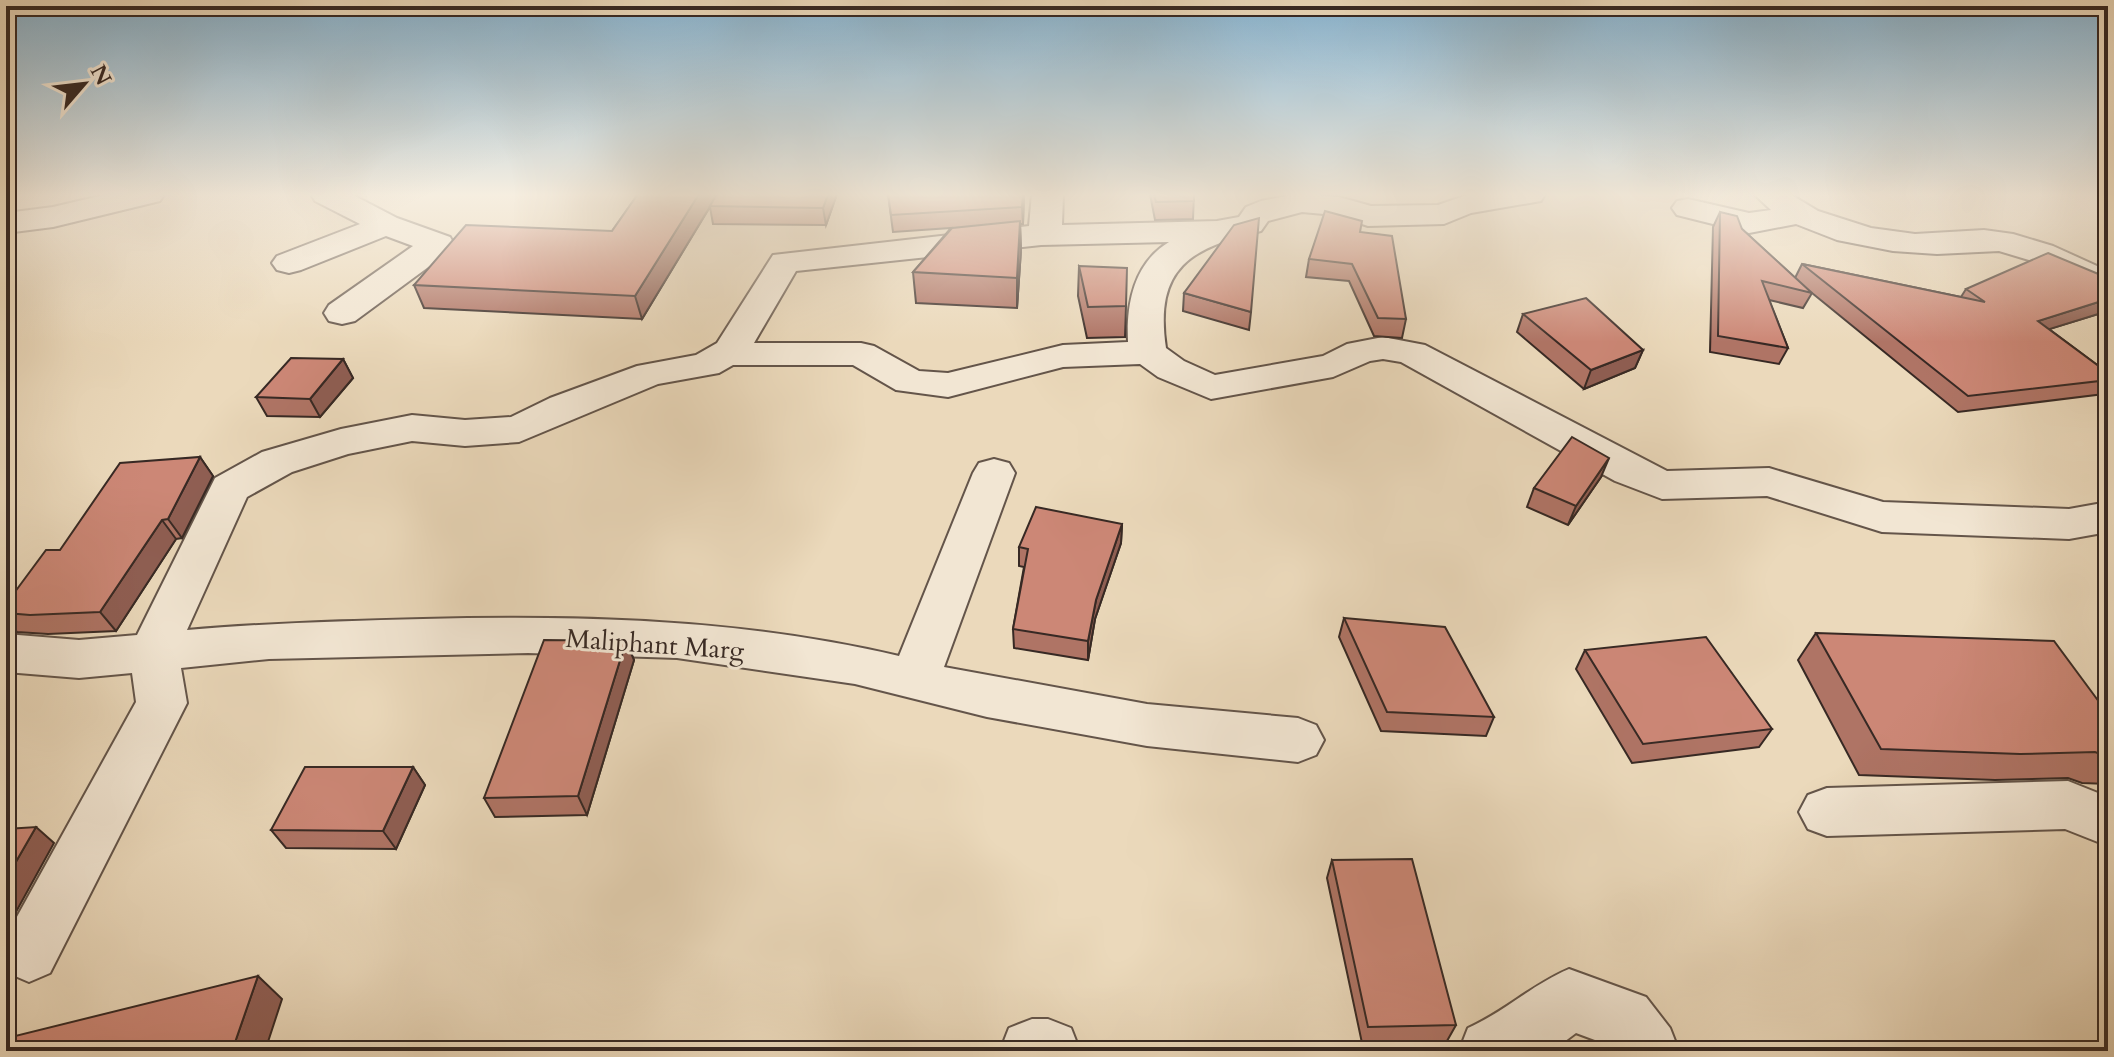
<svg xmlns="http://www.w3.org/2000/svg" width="2114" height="1057" font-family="Cardo,serif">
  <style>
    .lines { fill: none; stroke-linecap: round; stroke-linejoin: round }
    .minor-casing { stroke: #64554a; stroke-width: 4 }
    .minor { fill: #f2e6d3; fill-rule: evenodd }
    .wall { fill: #af7465; stroke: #372924; stroke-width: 2 }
    .shaded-wall { fill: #8f5e53; stroke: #372924; stroke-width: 2 }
    .building { fill: #cc8776; stroke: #372924; stroke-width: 2 }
    .labels { text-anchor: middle; stroke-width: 6; stroke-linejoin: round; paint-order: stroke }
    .street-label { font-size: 26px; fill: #372924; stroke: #f2e6d3 }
  </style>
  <rect width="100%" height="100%" fill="#ebd9bb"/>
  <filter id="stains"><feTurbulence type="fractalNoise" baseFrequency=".0025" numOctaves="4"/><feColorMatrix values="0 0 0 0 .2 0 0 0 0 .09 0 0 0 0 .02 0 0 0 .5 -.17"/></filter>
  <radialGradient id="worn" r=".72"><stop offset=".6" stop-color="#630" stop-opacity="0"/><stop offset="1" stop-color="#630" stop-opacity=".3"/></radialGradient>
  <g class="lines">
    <defs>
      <g id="minor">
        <polygon points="108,194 164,194 160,201 53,227 6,233 6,213 53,207"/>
        <polygon points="311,194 351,194 397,218 450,237 454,244 450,251 355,321 342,324 329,321 324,313 329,305 413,246 386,236 301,270 289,273 277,270 272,263 277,256 360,224 315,201"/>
        <path d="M1032,194H1063L1062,225L1217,221L1239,217L1246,207L1261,201L1297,194L1339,197L1371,206L1438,205L1470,194H1545L1541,201L1471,213L1444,224L1368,226L1335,215L1302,212L1268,221L1261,231C1191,248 1154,267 1166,348L1184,361L1215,375L1323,356L1347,344L1383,337L1425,345L1667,471L1769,468L1883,502L2069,509L2108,502V532L2069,539L1882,532L1767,496L1662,499L1615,481L1401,362L1383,359L1370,361L1333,377L1211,399L1158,377L1140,364L1063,367L948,397L896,390L853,365H733L719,373L658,384L519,442L465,446L412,441L348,454L292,472L247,497L187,630C266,623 344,621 423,619C583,615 743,619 899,656L973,473L979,463L994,459L1009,463L1015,473L944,667L1147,704L1298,718L1316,725L1324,740L1316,755L1298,762L1147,746L987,717L855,684L677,658L528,653L269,659L181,668L187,703L50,973L29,982L8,973V933L136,702L132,673L79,678L6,672V634L79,640L137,635L215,478L262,452L341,429L412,415L465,420L511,417L550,398L637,366L696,355L717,343L773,255L1029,226ZM1169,242C1134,263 1126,304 1128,342L1063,345L948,373L919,371L874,346L861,343H754L796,271L1041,245Z"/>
        <polygon points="1754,194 1790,194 1818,211 1871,228 1915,234 1984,230 2013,234 2053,246 2108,271 2108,294 2029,260 1999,251 1937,254 1893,251 1837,240 1796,224 1749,233 1677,215 1672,208 1677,201 1688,199 1749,213 1771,210"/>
        <polygon points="2068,781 2108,797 2108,846 2065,829 1827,836 1808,829 1799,812 1808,795 1827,788"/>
        <path d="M1569,969L1646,997L1670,1028L1679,1051H1609L1603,1043L1576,1033L1552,1051H1459L1468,1028C1504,1012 1533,984 1569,969Z"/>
        <polygon points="1032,1019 1048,1019 1071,1028 1080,1051 1000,1051 1009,1028"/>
      </g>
    </defs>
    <!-- minor casing -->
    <use href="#minor" class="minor-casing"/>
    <!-- minor -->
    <use href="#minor" class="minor"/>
  </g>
  <!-- wall -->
  <g class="wall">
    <polygon points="638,194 837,194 826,225 713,224 710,207 642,319 424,308 414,285 612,231"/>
    <polygon points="888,194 1024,194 1023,224 1020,224 1021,250 1017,308 916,303 913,272 951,228 893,232"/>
    <polygon points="1150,194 1194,194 1193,219 1155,220"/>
    <polygon points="1720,212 1742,229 1795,278 1802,264 1961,297 1966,289 2108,311 2049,329 2108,373 2108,389 2104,394 1958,412 1812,293 1803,308 1769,300 1788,348 1779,364 1710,352 1713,227"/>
    <polygon points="1360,232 1406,319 1402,338 1374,336 1349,281 1306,277 1309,259"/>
    <polygon points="1079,266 1126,306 1125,337 1087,338 1078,296"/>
    <polygon points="1184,293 1251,312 1249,330 1183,311"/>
    <polygon points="1523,314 1643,350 1635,368 1584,389 1517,332"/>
    <polygon points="343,359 353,378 320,417 267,416 256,397"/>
    <polygon points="200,457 213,476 182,538 176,539 116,631 48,634 17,632 6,620 6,604 60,550"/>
    <polygon points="1601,477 1568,525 1527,507 1534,488"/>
    <polygon points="1122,524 1121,543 1095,619 1088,660 1014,648 1013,629 1024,567 1019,566 1019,547"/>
    <polygon points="1344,618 1494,717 1486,736 1381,731 1339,637"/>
    <polygon points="1816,633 2108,714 2108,784 2082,783 2068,778 1995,780 1859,775 1798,660"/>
    <polygon points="626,641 634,660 587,815 495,817 484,798"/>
    <polygon points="1585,650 1772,729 1759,747 1632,763 1576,669"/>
    <polygon points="413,767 425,785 396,849 286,848 271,830"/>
    <polygon points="1332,860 1456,1025 1447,1041 1362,1043 1327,878"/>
  </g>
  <!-- shaded-wall -->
  <g class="shaded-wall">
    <polygon points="699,194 717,195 642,319 635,296"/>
    <polygon points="828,194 837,194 826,225 823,208"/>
    <polygon points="1023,194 1024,194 1023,224 1022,207"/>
    <polygon points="1020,221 1021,250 1017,308 1017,278"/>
    <polygon points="2108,299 2108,311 2027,336 2038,321"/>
    <polygon points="1643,350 1635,368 1584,389 1591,370"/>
    <polygon points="343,359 353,378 320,417 310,399"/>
    <polygon points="200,457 213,476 182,538 168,519"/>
    <polygon points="1609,458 1601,477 1568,525 1576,506"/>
    <polygon points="162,520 176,539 116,631 100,612"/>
    <polygon points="1122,524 1121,543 1095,619 1088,660 1088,641 1096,600"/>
    <polygon points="626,641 634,660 587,815 578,796"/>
    <polygon points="413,767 425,785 396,849 383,831"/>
    <polygon points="36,827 54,843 6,930 6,879"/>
    <polygon points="258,976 282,999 265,1051 232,1051"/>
  </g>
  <!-- building -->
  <g class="building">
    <polygon points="638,194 699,194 635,296 414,285 466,225 612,231"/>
    <polygon points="717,194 828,194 823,208 710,206"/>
    <polygon points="888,194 1023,194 1022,207 891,215"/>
    <polygon points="1154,194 1194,194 1194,201 1156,202"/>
    <polygon points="1325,211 1362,221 1360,232 1392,236 1406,319 1378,318 1352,264 1309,259"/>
    <polygon points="1720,212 1737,216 1742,229 1812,293 1762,281 1788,348 1718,336"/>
    <polygon points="1259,218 1251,312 1184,293 1234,225"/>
    <polygon points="1020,221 1017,278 913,272 952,228"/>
    <polygon points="2048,253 2108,278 2108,299 2038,321 2108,373 2108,380 1968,396 1802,264 1985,302 1966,289"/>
    <polygon points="1079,266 1127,268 1126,306 1088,307"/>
    <polygon points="1586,298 1643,350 1591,370 1523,314"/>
    <polygon points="291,358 343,359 310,399 256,397"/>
    <polygon points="1572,437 1609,458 1576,506 1534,488"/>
    <polygon points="200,457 168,519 162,520 100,612 30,615 6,613 6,604 46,550 60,550 120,463"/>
    <polygon points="1036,507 1122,524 1096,600 1088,641 1013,629 1028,549 1019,547"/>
    <polygon points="1344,618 1445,627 1494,717 1387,712"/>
    <polygon points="1816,633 2054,641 2108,714 2108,757 2095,752 2020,754 1881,749"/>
    <polygon points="1706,637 1772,729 1643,744 1585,650"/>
    <polygon points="544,640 626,641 578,796 484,798"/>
    <polygon points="305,767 413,767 383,831 271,830"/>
    <polygon points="36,827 6,879 6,829"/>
    <polygon points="1412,859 1456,1025 1368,1027 1332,860"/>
    <polygon points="258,976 232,1051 6,1051 11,1037"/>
  </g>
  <!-- sky -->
  <linearGradient id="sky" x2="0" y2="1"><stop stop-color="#88b6d4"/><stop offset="0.57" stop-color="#f6eee0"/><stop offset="1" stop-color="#f6eee0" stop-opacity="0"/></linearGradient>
  <rect width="2114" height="342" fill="url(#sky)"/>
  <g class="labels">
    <!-- street labels -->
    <g class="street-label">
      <text transform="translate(655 644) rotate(4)" y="9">Maliphant Marg</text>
    </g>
  </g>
  <!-- margin -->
  <rect width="2114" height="1057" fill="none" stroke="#ebd9bb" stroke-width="32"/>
  <rect x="8" y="8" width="2098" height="1041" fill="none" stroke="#372924" stroke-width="4"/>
  <rect x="16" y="16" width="2082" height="1025" fill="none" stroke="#372924" stroke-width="2"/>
  <!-- north arrow -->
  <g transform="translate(84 84) rotate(62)" stroke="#f2e6d3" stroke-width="6" paint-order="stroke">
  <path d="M0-6L14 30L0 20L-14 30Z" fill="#372924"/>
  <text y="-12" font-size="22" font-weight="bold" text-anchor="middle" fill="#372924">N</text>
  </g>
  <rect width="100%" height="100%" filter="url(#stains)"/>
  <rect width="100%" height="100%" fill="url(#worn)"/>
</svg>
